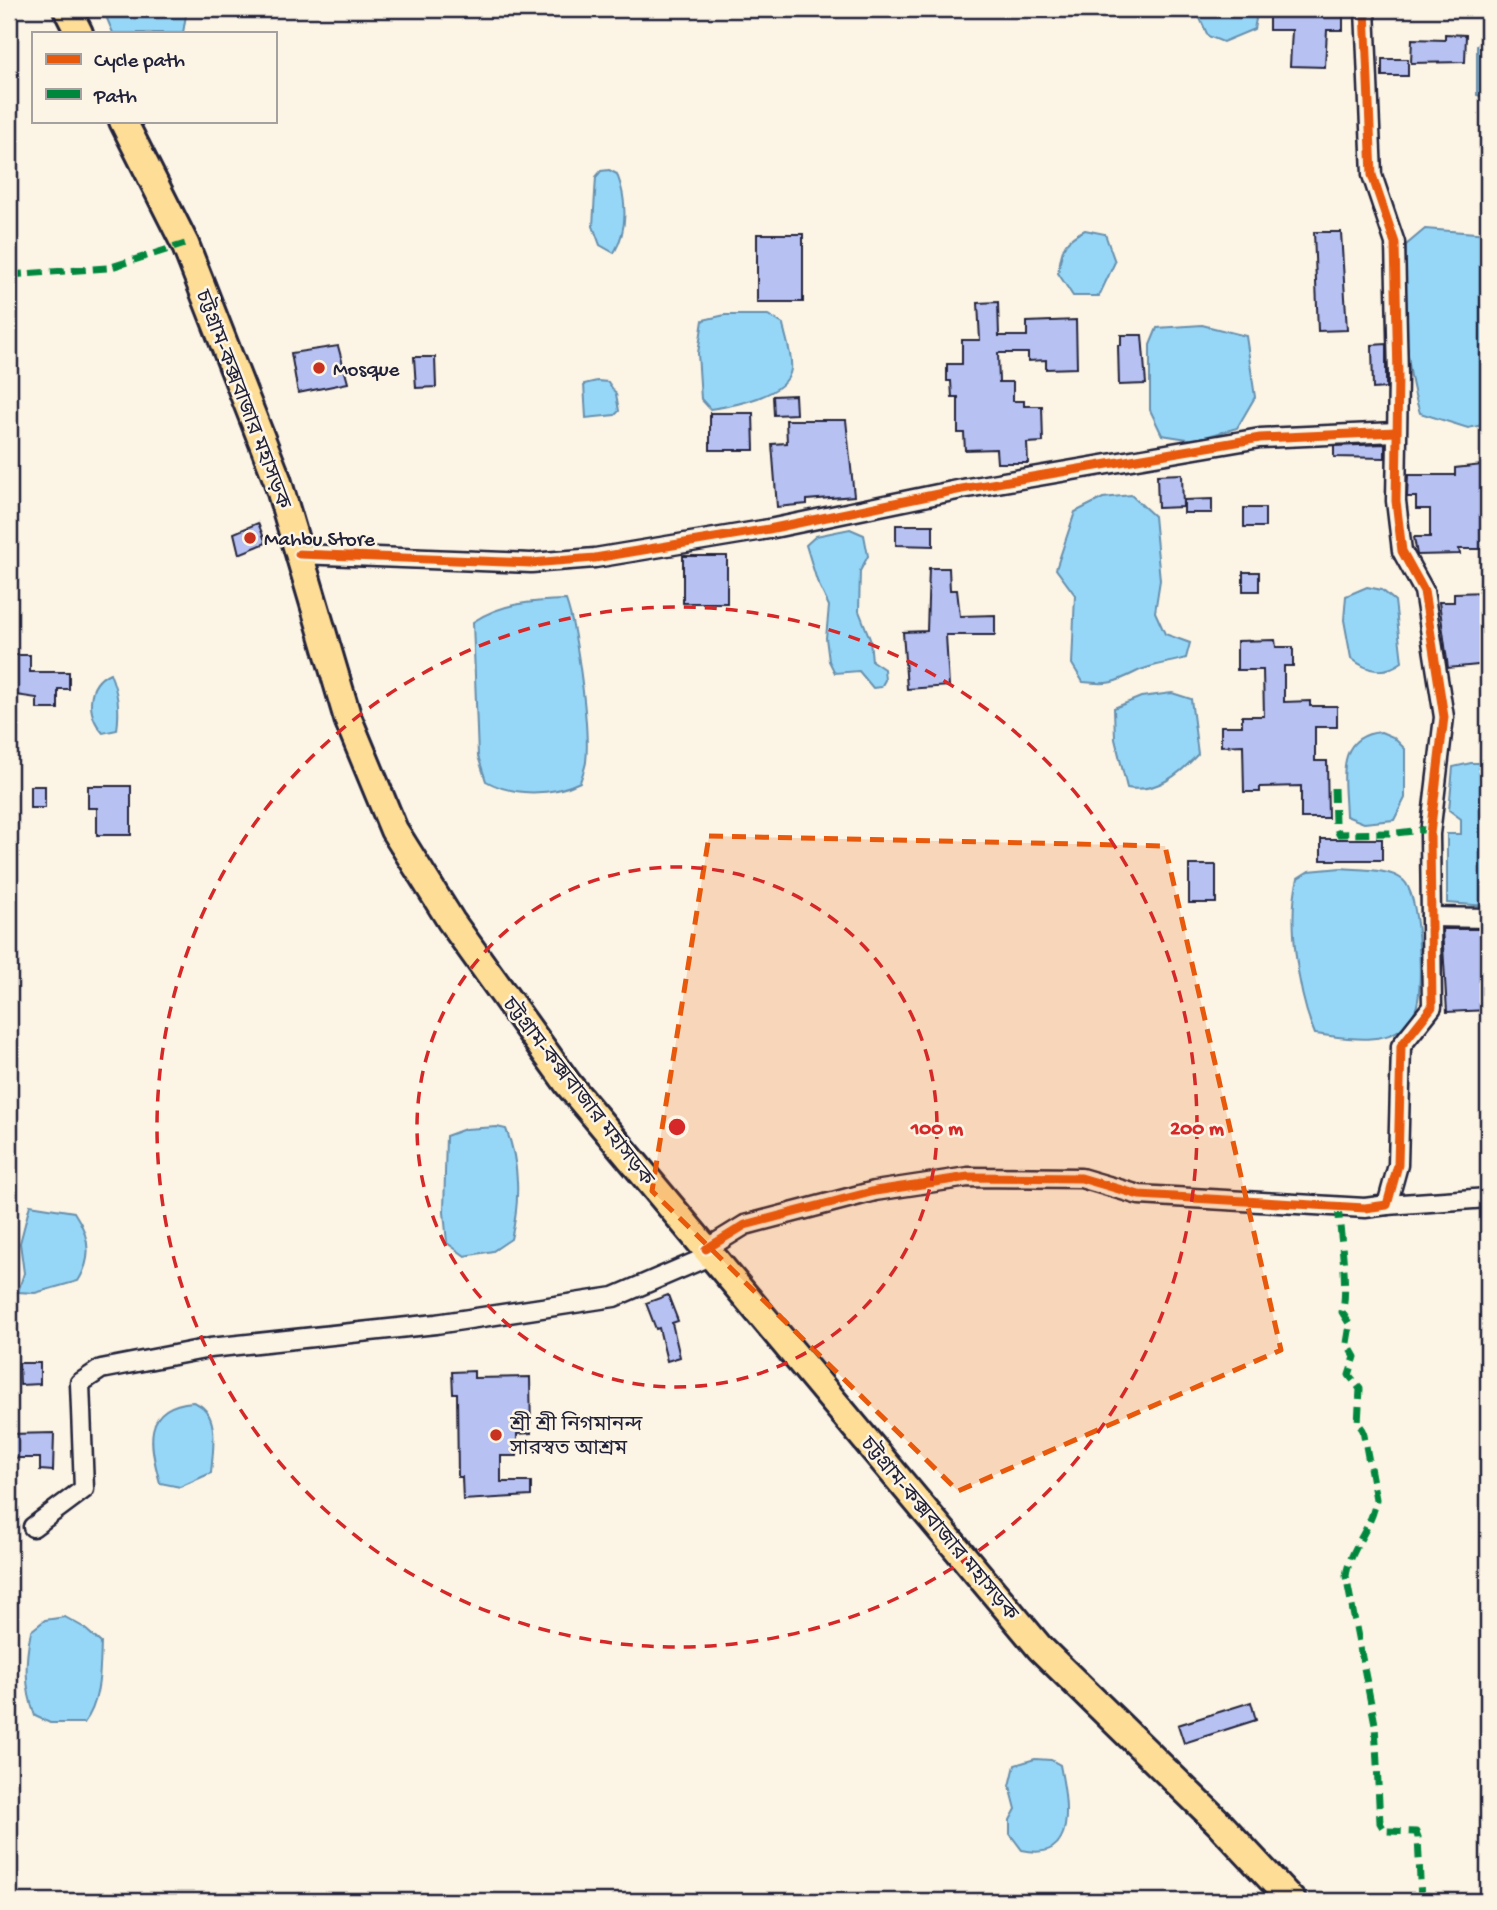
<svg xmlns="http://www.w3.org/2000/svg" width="1497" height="1910" font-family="'Gochi Hand','Noto Sans Bengali',sans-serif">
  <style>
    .water { fill: #96d7f8; stroke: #688fac; stroke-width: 2 }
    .building { fill: #b7c2f3; stroke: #22223b; stroke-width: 2 }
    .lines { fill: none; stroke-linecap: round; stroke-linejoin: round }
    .minor-casing { stroke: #22223b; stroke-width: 23 }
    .highway-casing { stroke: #22223b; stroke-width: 32 }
    .minor { stroke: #fcf5e5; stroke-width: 18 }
    .highway { stroke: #fedd96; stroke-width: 26 }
    .quiet { stroke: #00873e; stroke-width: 7; stroke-dasharray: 14 7; stroke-linecap: butt }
    .cycleway-casing { stroke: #fcf5e5; stroke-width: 13 }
    .cycleway { stroke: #e8590c; stroke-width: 9 }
    .marked { fill: #e8590c; fill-opacity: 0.2; stroke: #e8590c; stroke-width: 5; stroke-dasharray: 14 9; stroke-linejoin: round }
    .ring { fill: none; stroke: #d62828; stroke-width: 3.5; stroke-dasharray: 12 9 }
    .poi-dot { fill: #c8321e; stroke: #fcf5e5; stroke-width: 2.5 }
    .labels { text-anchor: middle; stroke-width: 5; stroke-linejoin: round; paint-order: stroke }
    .poi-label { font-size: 21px; fill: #22223b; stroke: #fcf5e5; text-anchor: start }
    .street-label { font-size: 21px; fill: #22223b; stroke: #fcf5e5 }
    .centre { fill: #d62828; stroke: #fcf5e5; stroke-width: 3.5 }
    .ring-label { font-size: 21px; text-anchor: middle; font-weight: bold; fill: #d62828; stroke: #fcf5e5; stroke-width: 5; stroke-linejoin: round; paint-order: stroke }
  </style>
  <rect width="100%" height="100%" fill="#fcf5e5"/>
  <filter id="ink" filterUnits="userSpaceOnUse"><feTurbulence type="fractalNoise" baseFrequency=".0143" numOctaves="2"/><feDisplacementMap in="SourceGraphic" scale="14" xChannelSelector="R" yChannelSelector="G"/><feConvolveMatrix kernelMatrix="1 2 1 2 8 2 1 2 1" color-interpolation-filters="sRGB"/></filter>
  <g filter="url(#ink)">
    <!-- water -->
    <g class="water">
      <polygon points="103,9 187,9 183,33 113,33"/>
      <polygon points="1199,9 1258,9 1254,29 1223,42 1208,36 1198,14"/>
      <polygon points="1484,40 1488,40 1488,98 1477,95 1477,46"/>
      <path d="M609,170L617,174C627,200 628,229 614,253L600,245L593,226L596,177L601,171Z"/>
      <path d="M1425,229L1488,234V424L1468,428L1420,413C1403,361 1404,300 1406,245Z"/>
      <path d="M1085,230L1105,234L1115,262L1099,296H1073L1058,273C1063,247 1061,242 1085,230Z"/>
      <path d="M725,315H768L783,324C785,337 793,356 791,369C788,396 732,406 710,409L701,399L698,353L703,320Z"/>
      <polygon points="1202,325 1246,336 1255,397 1237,428 1194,440 1162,435 1150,410 1150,345 1157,328"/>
      <polygon points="597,381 608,382 616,394 619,411 615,415 586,418 584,384"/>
      <path d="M1131,495L1154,516L1160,580L1155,612L1165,634L1190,643L1186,658C1170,663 1150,665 1136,672C1114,683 1109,685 1083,682L1072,664L1075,595L1056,569L1075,512L1103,498Z"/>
      <polygon points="850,529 864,535 868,556 860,571 859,611 870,639 872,661 884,669 885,680 881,687 873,688 859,671 835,673 829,661 826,638 829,606 817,581 806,545 816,536"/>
      <path d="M1367,587L1382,590L1395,601L1402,662C1384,675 1368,672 1351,658L1344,620L1346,596Z"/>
      <path d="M566,600C577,631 590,729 586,762C585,768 582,776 580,782C552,796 512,796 486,781L478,756L473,622C501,603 533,601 566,600Z"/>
      <path d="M110,673C118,693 120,708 117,730L103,733C86,714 86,684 110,673Z"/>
      <path d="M1172,693L1191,699L1198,754C1179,775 1156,793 1127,788L1115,739L1114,708L1141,697Z"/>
      <path d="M1381,732L1393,737L1405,749V798L1394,820L1364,823L1346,816C1345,780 1334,736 1381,732Z"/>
      <polygon points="1471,763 1488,763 1488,906 1447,903 1447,834 1461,834 1461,819 1449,810 1453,767"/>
      <path d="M1341,868C1358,870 1389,868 1403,880C1420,895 1423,983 1417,1005C1416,1011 1408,1023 1403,1027C1382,1046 1341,1037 1315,1034C1298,995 1287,919 1298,878L1309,871Z"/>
      <path d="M497,1127L506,1129C520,1163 520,1203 511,1239L493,1251L465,1256L447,1243L444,1212L446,1136L465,1129Z"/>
      <path d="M30,1205L74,1212C89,1234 93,1258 78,1281L35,1293L18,1292L24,1273L20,1243Z"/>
      <path d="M193,1402C221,1411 213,1449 211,1473L180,1487L160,1483C149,1444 142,1406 193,1402Z"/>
      <path d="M65,1617L83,1627L101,1643C100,1668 101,1702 84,1723H50L35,1716C24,1686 25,1661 31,1631L45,1620Z"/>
      <path d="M1035,1759L1051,1760L1060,1765C1067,1801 1079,1863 1022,1850L1010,1834V1820L1016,1809L1010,1786L1015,1765Z"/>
    </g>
    <!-- building -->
    <g class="building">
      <polygon points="1269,9 1343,9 1343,30 1327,30 1325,67 1290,66 1292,30 1269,30"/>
      <polygon points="1445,34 1466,35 1465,62 1411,63 1412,39 1445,40"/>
      <rect x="1382" y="59" width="26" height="17"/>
      <polygon points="1314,232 1341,232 1347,330 1318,331"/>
      <rect x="757" y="234" width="46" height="68"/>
      <polygon points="998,302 999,336 1027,336 1027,322 1076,320 1077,368 1046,369 1046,360 1028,361 1028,353 998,353 999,382 1013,382 1013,401 1024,401 1024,406 1042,406 1043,442 1027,443 1028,463 997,463 996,449 965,450 964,433 958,433 958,397 952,397 951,381 947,381 947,364 962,364 962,340 980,340 978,303"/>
      <polygon points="1121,335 1142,335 1146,384 1119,385 1118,345 1121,345"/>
      <polygon points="1386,344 1386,388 1373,389 1372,345"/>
      <polygon points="338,346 348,383 298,393 291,353"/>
      <polygon points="414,357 435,357 436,387 416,388"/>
      <polygon points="795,395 796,414 774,415 773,396"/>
      <polygon points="710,413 753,413 754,450 710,450"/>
      <polygon points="786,420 846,420 854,496 807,500 807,504 777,507 772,444 787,443"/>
      <polygon points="1385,444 1385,458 1334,457 1334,446"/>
      <polygon points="1482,465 1482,506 1488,506 1488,549 1459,549 1460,554 1417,555 1414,537 1430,537 1430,509 1416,509 1416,497 1407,497 1408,475 1455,475 1455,468"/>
      <polygon points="1182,474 1183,507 1158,508 1157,475"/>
      <polygon points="1212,499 1212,513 1184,513 1184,500"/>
      <rect x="1244" y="508" width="21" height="19"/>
      <polygon points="258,523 266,543 239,554 234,533"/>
      <polygon points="896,525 933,525 933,546 896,545"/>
      <rect x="683" y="556" width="44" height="47"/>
      <polygon points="929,568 949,568 950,590 957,590 960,616 995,615 995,635 946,635 949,686 907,689 903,632 927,631"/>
      <rect x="1243" y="572" width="16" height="19"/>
      <polygon points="1488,592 1488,664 1448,668 1439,602 1454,602 1454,593"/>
      <polygon points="1275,640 1276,647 1293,647 1293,666 1284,666 1284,702 1310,701 1310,706 1337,706 1337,727 1315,727 1315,761 1327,761 1328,818 1301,818 1301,786 1260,787 1260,792 1244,792 1243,745 1221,746 1221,726 1242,726 1242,716 1264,716 1263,670 1237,670 1237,641"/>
      <polygon points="12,655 30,655 30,672 69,672 69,689 58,689 58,709 37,709 37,698 9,694"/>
      <rect x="30" y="786" width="15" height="22"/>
      <polygon points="88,786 131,786 131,835 97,835 97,808 88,808"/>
      <rect x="1321" y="839" width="61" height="21"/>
      <rect x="1189" y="865" width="27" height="38"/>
      <polygon points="1442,929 1488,929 1488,1010 1447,1012"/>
      <polygon points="668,1295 678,1321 672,1323 680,1357 667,1361 659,1328 656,1329 646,1303"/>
      <polygon points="19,1363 40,1363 40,1384 20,1385"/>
      <polygon points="474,1371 474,1378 530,1377 531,1433 517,1434 517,1456 501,1456 501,1482 531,1482 531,1496 463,1500 462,1477 458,1477 457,1393 453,1393 452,1372"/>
      <polygon points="54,1433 53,1471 40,1470 40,1458 9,1458 9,1434"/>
      <polygon points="1251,1702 1256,1720 1184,1743 1178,1725"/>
    </g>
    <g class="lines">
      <defs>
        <g id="minor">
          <polyline points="299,554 531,563 595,558 769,529 962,489 1260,438 1396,432"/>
          <polyline points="1431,917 1488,918"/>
          <polyline points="1387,1205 1488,1198"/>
          <polyline points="706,1249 745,1225 875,1191 968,1177 1081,1178 1139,1195 1365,1208 1387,1205 1398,1165 1401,1046 1432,1007 1430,834 1444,717 1424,591 1402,551 1396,501 1398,376 1395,243 1372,175 1365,9"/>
          <polyline points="33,1527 84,1489 80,1383 101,1369 210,1348 436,1324 614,1297 712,1255"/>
        </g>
        <g id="highway">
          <polyline points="67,9 79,33"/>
          <polyline points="123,121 185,244 277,479 348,719 394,830 451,921 568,1084 1040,1648 1219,1823 1292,1901"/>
        </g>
      </defs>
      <!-- minor casing -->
      <use href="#minor" class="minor-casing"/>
      <!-- highway casing -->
      <use href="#highway" class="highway-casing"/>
      <!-- minor -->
      <use href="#minor" class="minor"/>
      <!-- highway -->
      <use href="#highway" class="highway"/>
      <!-- quiet -->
      <g class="quiet">
        <polyline points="9,275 108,268 185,244"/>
        <polyline points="1334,788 1335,823 1339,834 1396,833 1431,829"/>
        <path d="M1338,1206C1340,1231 1349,1293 1342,1312L1350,1325L1347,1343L1355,1357L1349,1375L1360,1389L1358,1423L1363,1430L1376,1499C1373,1527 1350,1548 1346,1576L1375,1724L1380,1823L1385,1831L1416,1832L1418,1837L1421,1901"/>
      </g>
      <defs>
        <g id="cycleway">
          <polyline points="299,554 531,563 595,558 769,529 962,489 1260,438 1396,432"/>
          <polyline points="706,1249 745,1225 875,1191 968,1177 1081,1178 1139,1195 1365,1208 1387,1205 1398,1165 1401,1046 1432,1007 1430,834 1444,717 1424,591 1402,551 1396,501 1398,376 1395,243 1372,175 1365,9"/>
        </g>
      </defs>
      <!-- cycleway casing -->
      <use href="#cycleway" class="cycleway-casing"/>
      <!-- cycleway -->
      <use href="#cycleway" class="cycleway"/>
    </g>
  </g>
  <!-- marked area -->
  <path class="marked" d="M709,836L1165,846L1281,1350L958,1491L652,1191Z"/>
  <!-- distance rings -->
  <g class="ring">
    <circle cx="677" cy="1127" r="260"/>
    <circle cx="677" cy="1127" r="520"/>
  </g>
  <!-- markers -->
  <g class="poi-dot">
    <circle cx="319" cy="368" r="7"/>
    <circle cx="250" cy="538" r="7"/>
    <circle cx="496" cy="1435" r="7"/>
  </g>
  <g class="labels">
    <!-- poi labels -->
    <g class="poi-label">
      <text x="333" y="375">Mosque</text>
      <text x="264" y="545">Mahbu Store</text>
      <text x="510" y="1430">শ্রী শ্রী নিগমানন্দ<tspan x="510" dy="24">সারস্বত আশ্রম</tspan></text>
    </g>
    <!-- street labels -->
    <g class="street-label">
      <text transform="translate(244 399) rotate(69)" y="7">চট্টগ্রাম-কক্সবাজার মহাসড়ক</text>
      <text transform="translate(579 1091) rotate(52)" y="7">চট্টগ্রাম-কক্সবাজার মহাসড়ক</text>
      <text transform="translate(940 1528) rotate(50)" y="7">চট্টগ্রাম-কক্সবাজার মহাসড়ক</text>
    </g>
  </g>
  <circle cx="677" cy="1127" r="10" class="centre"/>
  <g class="ring-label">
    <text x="937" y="1134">100 m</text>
    <text x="1197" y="1134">200 m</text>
  </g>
  <!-- margin -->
  <rect width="1497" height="1910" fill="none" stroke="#fcf5e5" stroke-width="35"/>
  <rect x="18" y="18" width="1462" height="1875" fill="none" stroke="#22223b" stroke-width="2.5" filter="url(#ink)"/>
  <!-- legend -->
  <rect x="32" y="32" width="245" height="91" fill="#fcf5e5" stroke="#a5a1a1" stroke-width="2"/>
  <rect x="46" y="54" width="35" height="10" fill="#e8590c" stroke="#a5a1a1" stroke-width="2"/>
  <text x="94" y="66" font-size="21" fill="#22223b">Cycle path</text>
  <rect x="46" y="89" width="35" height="10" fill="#00873e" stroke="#a5a1a1" stroke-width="2"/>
  <text x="94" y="102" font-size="21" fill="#22223b">Path</text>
</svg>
